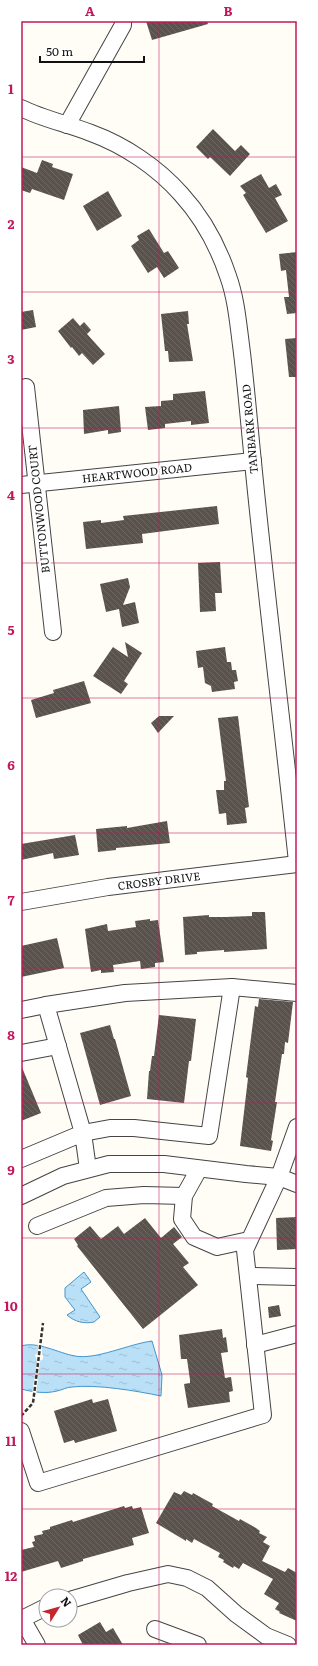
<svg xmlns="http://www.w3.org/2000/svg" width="318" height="1666" font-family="Literata,serif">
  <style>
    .water { fill: url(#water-ripples); stroke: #3f96cf }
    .pier { fill: #fffdf5 }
    .building { fill: url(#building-back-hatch) }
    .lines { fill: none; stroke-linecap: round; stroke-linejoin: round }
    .minor-casing { stroke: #444; stroke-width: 18 }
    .path { stroke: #333; stroke-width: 2.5; stroke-dasharray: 4 2; stroke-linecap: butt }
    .minor { stroke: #fff; stroke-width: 16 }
    .grid { fill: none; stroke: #c2185b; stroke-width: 1; stroke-opacity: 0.55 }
    .labels { text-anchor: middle; stroke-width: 4; stroke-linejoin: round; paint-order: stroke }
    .street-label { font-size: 11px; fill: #111; stroke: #fff }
    .neatline { fill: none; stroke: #c2185b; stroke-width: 1.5 }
    .grid-label { font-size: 13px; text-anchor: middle; font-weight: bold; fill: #c2185b }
  </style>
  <defs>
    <pattern id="water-ripples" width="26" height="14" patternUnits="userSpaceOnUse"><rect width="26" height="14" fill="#b9e0f7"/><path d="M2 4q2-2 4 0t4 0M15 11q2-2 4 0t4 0" fill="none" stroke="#9ebfd3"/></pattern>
    <pattern id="building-back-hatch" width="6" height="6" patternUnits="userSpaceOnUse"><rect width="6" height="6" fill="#5a524d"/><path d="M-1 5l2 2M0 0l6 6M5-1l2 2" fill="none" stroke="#6d6662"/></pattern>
  </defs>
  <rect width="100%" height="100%" fill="#fffdf5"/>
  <!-- water -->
  <g class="water">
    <path d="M84,1272L91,1282L81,1289L100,1317L94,1322C84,1324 75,1322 67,1315L75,1310L65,1297V1288Z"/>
    <path d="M152,1341L162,1375L161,1396C137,1391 96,1384 72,1387C67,1387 62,1390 57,1391C45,1394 33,1392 21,1389V1346C38,1341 58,1353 75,1356C96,1360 129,1344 152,1341Z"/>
  </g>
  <!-- pier -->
  <polygon class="pier" points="38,1344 42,1345 42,1353 43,1356 43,1359 40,1361 36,1395 32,1394 37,1361 35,1355 38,1353"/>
  <!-- building -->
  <g class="building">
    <polygon points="146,21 207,21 208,24 152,40"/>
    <polygon points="213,129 235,151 241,145 250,154 230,176 210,157 208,159 196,147"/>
    <polygon points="42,160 53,164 52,167 73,174 64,200 32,189 30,193 21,190 21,167 37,173"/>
    <polygon points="261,174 269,188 276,184 282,195 275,198 288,221 266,233 243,195 246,193 240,186"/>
    <polygon points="108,191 122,216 97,231 83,206"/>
    <polygon points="149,229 164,253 168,251 179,268 164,278 157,267 148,273 131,246 139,240 137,236"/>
    <polygon points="297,252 297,313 287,314 284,297 289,297 286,270 281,271 279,254"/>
    <polygon points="33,310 36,327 21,330 21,312"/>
    <polygon points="188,311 189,324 187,324 193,361 169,362 168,351 165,351 161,314"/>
    <polygon points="73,318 80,326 84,322 91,330 87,334 105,354 93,365 82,353 79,356 72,347 71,348 58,331"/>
    <polygon points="297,338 297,377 289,377 285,339"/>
    <polygon points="205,391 209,423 191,425 191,421 165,424 165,428 148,430 145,407 161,406 161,401 173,400 173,394"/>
    <polygon points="119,406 121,432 108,434 108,430 84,434 83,410"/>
    <polygon points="217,506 219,524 142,534 143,543 86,549 83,522 101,520 101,523 124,520 123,516"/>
    <polygon points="220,562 222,593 215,593 216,611 200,612 198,563"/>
    <polygon points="128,578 130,587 123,605 135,602 139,623 122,627 119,609 106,612 100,584"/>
    <polygon points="125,642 142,653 124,681 128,684 121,694 93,676 113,647 128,657"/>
    <polygon points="225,647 227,662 231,662 232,670 236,670 238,681 234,682 235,689 212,692 211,686 205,683 203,667 198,668 196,651"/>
    <polygon points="84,681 91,703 36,718 31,700 54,693 53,690"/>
    <polygon points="159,716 174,716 158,733 151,723"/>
    <polygon points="238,716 249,807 245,808 247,823 227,825 226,813 219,814 216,790 224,790 224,781 226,781 218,718"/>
    <polygon points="167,821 170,843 116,848 116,850 98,852 96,829 127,826 127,828"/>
    <polygon points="75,835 79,855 54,859 53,853 21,860 21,844"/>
    <polygon points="252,912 265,912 267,949 224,952 224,950 197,952 197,954 185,955 183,917 209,915 209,917 225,917 252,916"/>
    <polygon points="150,919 150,921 158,920 164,962 155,963 155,967 141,969 140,961 113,965 114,972 101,973 101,970 91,972 85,929 107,924 108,931 136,927 135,921"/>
    <polygon points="57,938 64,968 21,977 21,946"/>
    <polygon points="259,999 293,1002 288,1043 285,1042 284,1054 282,1054 277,1088 275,1102 277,1102 271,1140 273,1141 271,1151 240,1146 248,1078 246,1077 255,1006 258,1007"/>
    <polygon points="159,1015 196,1019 191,1061 189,1061 184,1103 147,1099 149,1071 150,1071 152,1056 154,1056"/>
    <polygon points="110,1025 114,1039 115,1039 131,1096 100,1105 80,1033"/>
    <polygon points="21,1065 41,1113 21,1121"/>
    <polygon points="297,1217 297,1249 277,1250 276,1218"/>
    <polygon points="145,1218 161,1238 174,1227 182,1237 173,1244 189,1263 183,1267 198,1285 143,1329 77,1246 78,1245 74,1239 90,1226 101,1239 118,1226 124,1234"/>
    <polygon points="279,1305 281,1316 269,1318 268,1307"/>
    <polygon points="222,1329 223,1338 226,1337 228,1352 221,1353 225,1378 231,1377 233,1391 229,1392 230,1402 188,1408 184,1384 190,1383 190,1380 187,1359 181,1359 179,1335"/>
    <polygon points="92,1399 93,1403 108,1399 117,1431 75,1443 74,1440 64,1443 54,1411"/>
    <polygon points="184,1491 192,1495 193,1493 213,1504 212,1506 239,1521 240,1519 256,1528 260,1531 259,1533 267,1537 263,1542 270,1546 262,1561 285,1572 288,1568 297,1573 297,1621 279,1613 280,1612 275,1609 279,1603 264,1594 273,1579 243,1563 239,1569 234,1566 233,1568 223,1562 224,1560 218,1557 220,1553 194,1539 192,1543 186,1539 186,1541 156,1523 174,1492 181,1495"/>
    <polygon points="124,1506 125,1508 132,1506 133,1509 141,1507 149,1533 132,1538 134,1545 83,1559 83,1561 61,1568 58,1561 21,1572 21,1550 34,1547 32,1542 35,1541 34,1536 43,1534 42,1531 50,1529 50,1527 72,1520 73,1522"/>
    <polygon points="100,1622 106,1632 113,1628 123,1645 83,1645 78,1635"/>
  </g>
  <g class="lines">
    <defs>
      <g id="minor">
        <path d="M21,108C43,119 68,124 91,133C124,145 157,167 181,194C202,217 218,246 228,276C236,298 238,322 241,345C246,384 249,423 253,462C266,595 283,728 297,862"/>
        <polyline points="67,125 123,25 123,21"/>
        <polyline points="26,387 53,632"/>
        <polyline points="21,485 253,461"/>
        <polyline points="21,902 108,887 297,864"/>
        <polyline points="232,987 297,993"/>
        <polyline points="21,1010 46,1005"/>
        <polyline points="21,1053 58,1046"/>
        <polyline points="21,1159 83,1133 46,1005 125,993 232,987 209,1136 134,1128 110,1128 83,1133 88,1169"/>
        <polyline points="199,1169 184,1196 182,1219 194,1237 217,1247 249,1240"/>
        <polyline points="21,1196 63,1176 109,1164 164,1164 246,1174 279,1177 297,1184"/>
        <polyline points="37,1226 106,1198 144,1195 184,1196"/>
        <polyline points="248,1276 297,1277"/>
        <polyline points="255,1345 297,1334"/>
        <polyline points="21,1431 38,1483 263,1415 245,1250 279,1177 297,1127"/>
        <polyline points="70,1600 128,1583 168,1574 187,1578 207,1588 236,1614 266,1636 288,1645"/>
        <polyline points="155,1629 198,1645"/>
        <polyline points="37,1645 22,1619 46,1607"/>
      </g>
    </defs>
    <!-- minor casing -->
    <use href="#minor" class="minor-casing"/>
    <!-- path -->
    <polyline class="path" points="21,1416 33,1403 43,1323"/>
    <!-- minor -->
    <use href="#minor" class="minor"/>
  </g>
  <!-- grid -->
  <path class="grid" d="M159,21V1645M21,157H297M21,292H297M21,428H297M21,563H297M21,698H297M21,833H297M21,968H297M21,1103H297M21,1238H297M21,1374H297M21,1509H297"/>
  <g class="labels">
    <!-- street labels -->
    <g class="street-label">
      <text transform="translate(250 429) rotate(-95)" y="4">TANBARK ROAD</text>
      <text transform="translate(137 473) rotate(-6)" y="4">HEARTWOOD ROAD</text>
      <text transform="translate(39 509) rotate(-96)" y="4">BUTTONWOOD COURT</text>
      <text transform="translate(159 881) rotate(-7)" y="4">CROSBY DRIVE</text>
    </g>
  </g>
  <!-- border -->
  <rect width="318" height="1666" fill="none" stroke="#ffffff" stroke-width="44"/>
  <!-- north arrow -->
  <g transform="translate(58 1608) rotate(53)"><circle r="19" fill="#ffffff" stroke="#a0a0a0"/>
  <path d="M0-3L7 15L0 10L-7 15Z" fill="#c4262e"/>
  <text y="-6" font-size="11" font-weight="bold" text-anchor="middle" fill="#111111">N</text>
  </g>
  <!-- scale -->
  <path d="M40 56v6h104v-6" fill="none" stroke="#111111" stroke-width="2"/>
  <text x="46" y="56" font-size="12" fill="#111111" stroke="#ffffff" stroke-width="3" paint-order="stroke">50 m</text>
  <rect x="22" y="22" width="274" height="1622" class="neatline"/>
  <g class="grid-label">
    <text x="90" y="16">A</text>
    <text x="228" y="16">B</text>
    <text x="11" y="94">1</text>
    <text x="11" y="229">2</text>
    <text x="11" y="364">3</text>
    <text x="11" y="500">4</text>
    <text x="11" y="635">5</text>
    <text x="11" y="770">6</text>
    <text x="11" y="905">7</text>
    <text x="11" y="1040">8</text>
    <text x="11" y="1175">9</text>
    <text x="11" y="1311">10</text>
    <text x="11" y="1446">11</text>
    <text x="11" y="1581">12</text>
  </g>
</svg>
